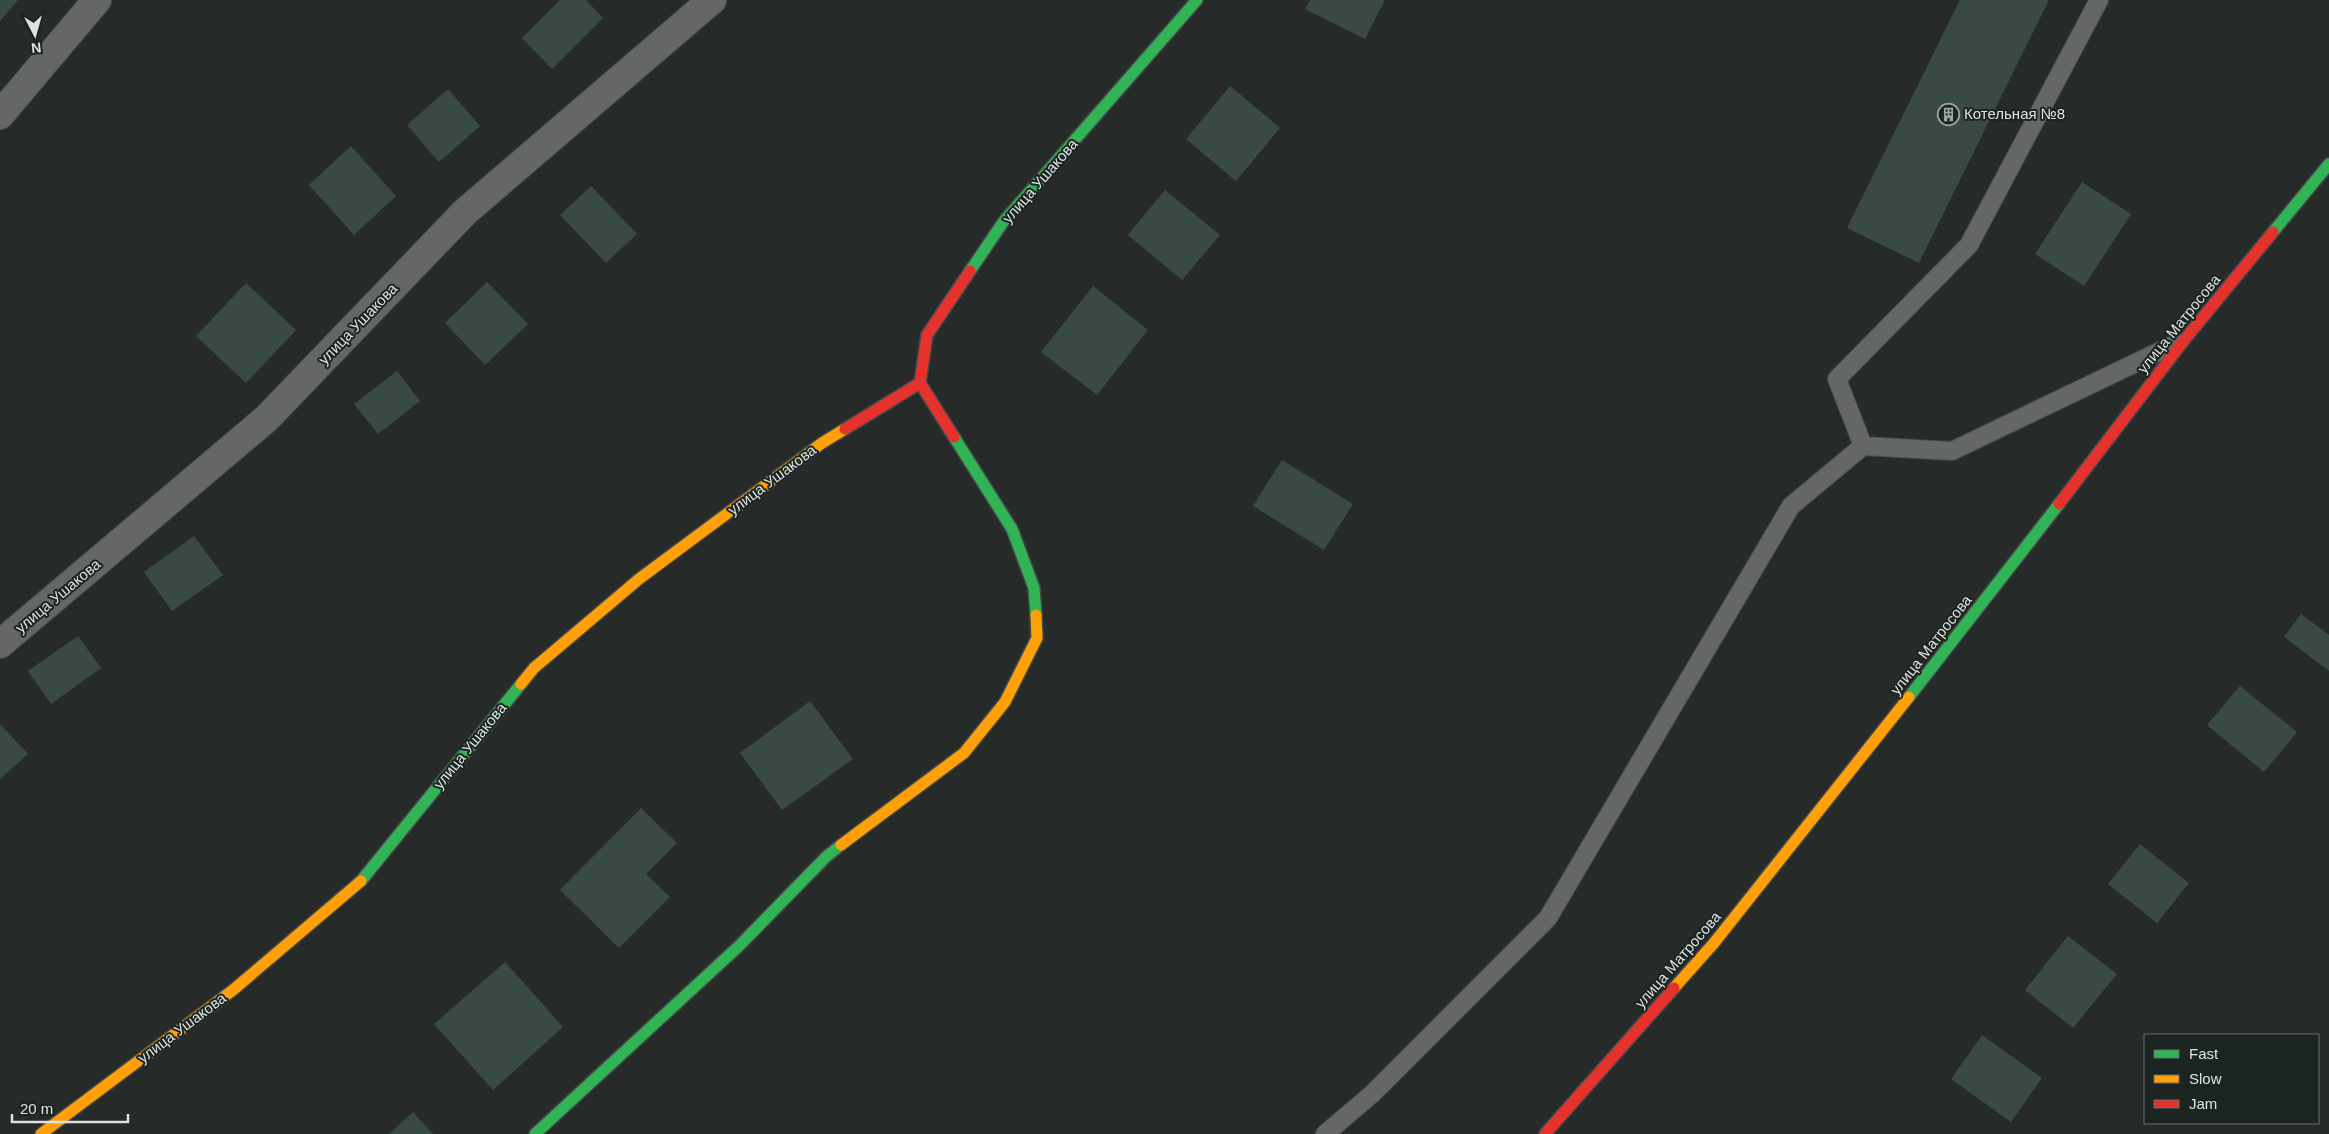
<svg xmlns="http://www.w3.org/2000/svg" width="2329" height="1134" font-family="Helvetica,sans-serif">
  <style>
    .building { fill: #394944 }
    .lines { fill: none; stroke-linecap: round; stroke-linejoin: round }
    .lane-casing { stroke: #454947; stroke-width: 20 }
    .street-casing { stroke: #454947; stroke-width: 30 }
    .fast-casing { stroke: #454947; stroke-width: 14 }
    .slow-casing { stroke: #454947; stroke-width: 14 }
    .jam-casing { stroke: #454947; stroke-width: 14 }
    .lane { stroke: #646766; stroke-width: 18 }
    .street { stroke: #646766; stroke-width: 28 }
    .fast { stroke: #30b455; stroke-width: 11 }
    .slow { stroke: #ff9f0a; stroke-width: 11 }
    .jam { stroke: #e5322d; stroke-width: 11 }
    .labels { text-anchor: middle; stroke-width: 4; stroke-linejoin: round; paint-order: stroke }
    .poi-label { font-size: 15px; fill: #dee3e1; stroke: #1b2420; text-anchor: start }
    .street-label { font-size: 15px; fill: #dee3e1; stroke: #1b2420 }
  </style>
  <rect width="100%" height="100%" fill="#262b29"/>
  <!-- building -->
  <g class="building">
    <polygon points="0,0 18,0 0,21"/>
    <polygon points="560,0 586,0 603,18 552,69 522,38"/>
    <polygon points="1310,0 1385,0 1365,39 1305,9"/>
    <polygon points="1960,0 2049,0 1919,263 1847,228"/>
    <polygon points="1230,86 1280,128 1236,181 1186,139"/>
    <polygon points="448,89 480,126 439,162 407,125"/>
    <polygon points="351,146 396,196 354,235 309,185"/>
    <polygon points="2082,182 2131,214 2084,286 2035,254"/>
    <polygon points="591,186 637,234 606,263 560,215"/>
    <polygon points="1165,190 1220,235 1182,280 1128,235"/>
    <polygon points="487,282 528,324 485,365 445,323"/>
    <polygon points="246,283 296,330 246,383 196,336"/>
    <polygon points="1093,286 1148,330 1097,395 1041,352"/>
    <polygon points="397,371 420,401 378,434 354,404"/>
    <polygon points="1282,460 1353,504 1324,550 1253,506"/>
    <polygon points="194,536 223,575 172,611 144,572"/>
    <polygon points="2301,614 2329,635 2329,671 2284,637"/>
    <polygon points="78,636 101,668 51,704 28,671"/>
    <polygon points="2240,686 2297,732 2264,772 2207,725"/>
    <polygon points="810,701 853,759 782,810 740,753"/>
    <polygon points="0,724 28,754 0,779"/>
    <polygon points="641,808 677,843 646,874 670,897 619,948 560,890"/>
    <polygon points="2140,844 2189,883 2157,923 2108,884"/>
    <polygon points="2068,936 2117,974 2073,1028 2025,990"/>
    <polygon points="505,962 563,1027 493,1090 434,1024"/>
    <polygon points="1982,1035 2042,1078 2011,1122 1951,1079"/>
    <polygon points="413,1112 433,1134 389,1134"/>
  </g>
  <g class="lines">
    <defs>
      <g id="lane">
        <polyline points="2099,0 1969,245 1837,379 1863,446 1952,451 2177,343"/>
        <polyline points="1325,1134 1372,1094 1548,918 1791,506 1863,446"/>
      </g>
      <g id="street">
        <polyline points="0,115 97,0"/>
        <polyline points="0,644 266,419 465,212 712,0"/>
      </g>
      <g id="fast">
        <polyline points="2273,232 2329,164"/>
        <polyline points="970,271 1004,221 1197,0"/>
        <polyline points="954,437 1012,529 1034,588 1036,615"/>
        <polyline points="1909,697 2059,504"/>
        <polyline points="361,881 521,684"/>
        <polyline points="535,1134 739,946 827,856 841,845"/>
      </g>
      <g id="slow">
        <polyline points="521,684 534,668 639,579 822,443 845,429"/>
        <polyline points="841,845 964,753 1005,702 1037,638 1036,615"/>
        <polyline points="1674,988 1714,943 1909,697"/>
        <polyline points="41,1134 233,990 361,881"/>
      </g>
      <g id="jam">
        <polyline points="920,383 954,437"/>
        <polyline points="845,429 920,383 927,335 970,271"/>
        <polyline points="2059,504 2185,339 2273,232"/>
        <polyline points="1545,1134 1674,988"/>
      </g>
    </defs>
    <!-- lane casing -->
    <use href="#lane" class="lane-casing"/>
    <!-- street casing -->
    <use href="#street" class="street-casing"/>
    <!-- fast casing -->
    <use href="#fast" class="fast-casing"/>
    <!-- slow casing -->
    <use href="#slow" class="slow-casing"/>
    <!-- jam casing -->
    <use href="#jam" class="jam-casing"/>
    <!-- lane -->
    <use href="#lane" class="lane"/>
    <!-- street -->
    <use href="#street" class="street"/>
    <!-- fast -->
    <use href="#fast" class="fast"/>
    <!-- slow -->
    <use href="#slow" class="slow"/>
    <!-- jam -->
    <use href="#jam" class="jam"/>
  </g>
  <!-- icons -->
  <defs>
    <symbol id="building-ring" viewBox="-11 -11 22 22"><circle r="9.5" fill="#1b2420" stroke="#9ea3a1" stroke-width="1.5"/><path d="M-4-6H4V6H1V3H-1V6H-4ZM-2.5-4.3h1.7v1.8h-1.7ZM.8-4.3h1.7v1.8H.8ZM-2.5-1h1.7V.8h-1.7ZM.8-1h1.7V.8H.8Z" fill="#9ea3a1"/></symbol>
  </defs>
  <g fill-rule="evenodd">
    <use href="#building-ring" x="1936" y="102" width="25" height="25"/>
  </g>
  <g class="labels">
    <!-- poi labels -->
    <g class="poi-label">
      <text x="1964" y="119">Котельная №8</text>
    </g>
    <!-- street labels -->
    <g class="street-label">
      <text transform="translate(1040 181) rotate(-49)" y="5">улица Ушакова</text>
      <text transform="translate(358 324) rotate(-46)" y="5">улица Ушакова</text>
      <text transform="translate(2179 324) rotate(-51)" y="5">улица Матросова</text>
      <text transform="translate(772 480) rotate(-37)" y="5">улица Ушакова</text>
      <text transform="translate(58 596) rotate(-40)" y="5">улица Ушакова</text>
      <text transform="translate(1931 645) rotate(-52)" y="5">улица Матросова</text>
      <text transform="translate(470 746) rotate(-51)" y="5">улица Ушакова</text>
      <text transform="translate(1678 960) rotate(-49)" y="5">улица Матросова</text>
      <text transform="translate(182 1028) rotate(-37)" y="5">улица Ушакова</text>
    </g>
  </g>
  <!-- legend -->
  <rect x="2144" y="1034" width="175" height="90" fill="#1b2420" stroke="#69706d"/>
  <rect x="2154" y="1050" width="25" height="8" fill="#30b455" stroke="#69706d"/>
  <text x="2189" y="1059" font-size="15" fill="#dee3e1">Fast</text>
  <rect x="2154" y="1075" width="25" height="8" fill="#ff9f0a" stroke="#69706d"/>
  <text x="2189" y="1084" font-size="15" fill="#dee3e1">Slow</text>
  <rect x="2154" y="1100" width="25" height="8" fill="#e5322d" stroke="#69706d"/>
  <text x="2189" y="1109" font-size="15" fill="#dee3e1">Jam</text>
  <!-- north arrow -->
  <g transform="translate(35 35) rotate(174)" stroke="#1b2420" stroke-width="4" paint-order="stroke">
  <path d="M0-4L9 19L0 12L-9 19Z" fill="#dee3e1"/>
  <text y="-8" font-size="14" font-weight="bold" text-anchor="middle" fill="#dee3e1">N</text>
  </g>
  <!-- scale -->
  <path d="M12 1114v8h116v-8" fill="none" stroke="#dee3e1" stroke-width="2.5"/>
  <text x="20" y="1114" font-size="15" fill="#dee3e1" stroke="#1b2420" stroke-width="4" paint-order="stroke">20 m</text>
</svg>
